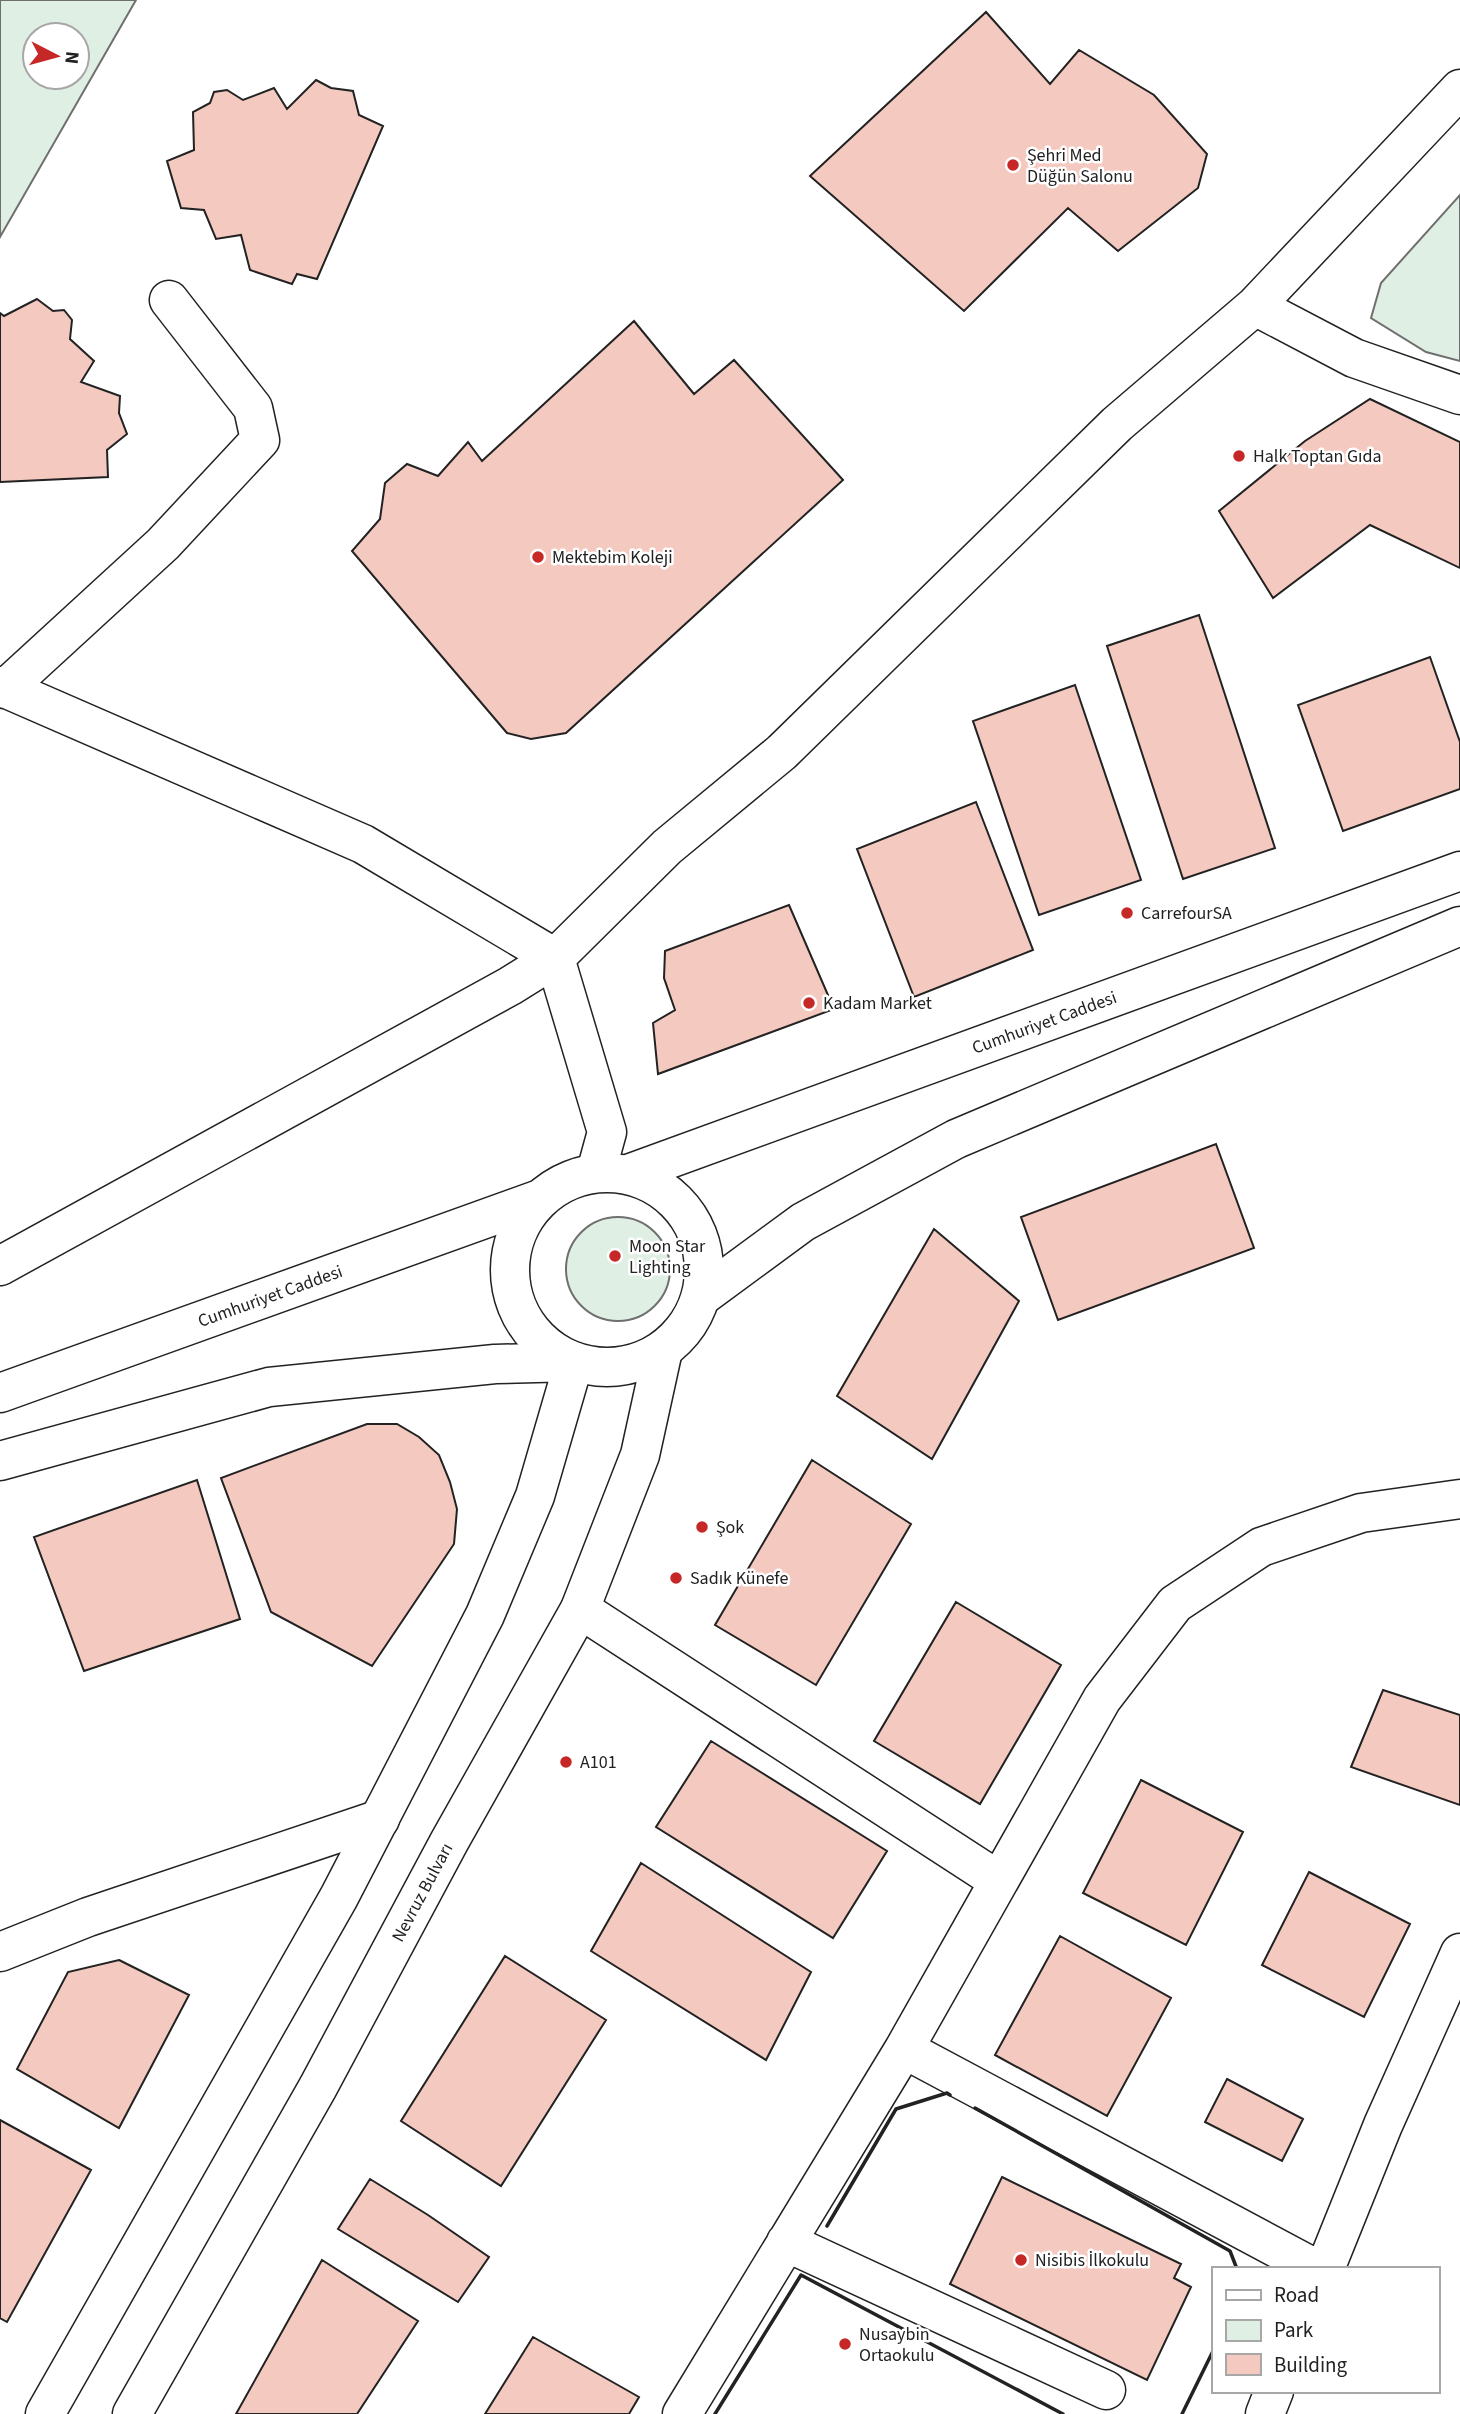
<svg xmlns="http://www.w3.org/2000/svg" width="1460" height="2414" font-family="'Source Sans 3',sans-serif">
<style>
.green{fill:#e0efe3;stroke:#6f6f6f;stroke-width:2;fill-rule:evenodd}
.building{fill:#f3c9c0;stroke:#222;stroke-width:2}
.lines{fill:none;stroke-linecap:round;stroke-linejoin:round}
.minor-casing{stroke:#222;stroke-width:41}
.major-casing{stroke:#222;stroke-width:41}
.minor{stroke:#fff;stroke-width:38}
.major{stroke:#fff;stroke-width:38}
.wall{stroke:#222;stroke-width:3.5}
.poi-dot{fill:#c62828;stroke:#fff;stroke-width:2.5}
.labels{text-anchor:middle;stroke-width:5;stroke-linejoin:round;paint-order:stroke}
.poi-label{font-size:18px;fill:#222;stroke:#fff;text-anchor:start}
.street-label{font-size:18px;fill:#222;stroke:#fff}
</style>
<rect width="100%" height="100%" fill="#fff"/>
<!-- green -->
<path class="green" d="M 0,0 L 136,0 L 0,237 ZM 35,35 L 77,35 L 77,77 L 35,77 Z
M 1460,195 L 1460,361 L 1426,352 L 1371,318 L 1381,283 Z
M566 1269a52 52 0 1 1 104 0a52 52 0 1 1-104 0Z"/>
<!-- building -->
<path class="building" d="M 986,12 L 1050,84 L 1079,50 L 1154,95 L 1207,154 L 1198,188 L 1118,251 L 1068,208 L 964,311 L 810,176 Z
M 316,80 L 331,88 L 353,91 L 359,115 L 383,126 L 317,279 L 297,274 L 292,284 L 250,270 L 241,235 L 216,239 L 204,210 L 181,208 L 167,161 L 194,150 L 193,112 L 210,103 L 214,92 L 227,90 L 243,100 L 274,88 L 287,109 Z
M 37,299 L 53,311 L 64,310 L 72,320 L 70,339 L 94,361 L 81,382 L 120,396 L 119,413 L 127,434 L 107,450 L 108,477 L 0,482 L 0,313 L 4,316 Z
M 634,321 L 694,394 L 734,360 L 843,480 L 566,733 L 531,739 L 507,733 L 352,551 L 380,519 L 385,483 L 407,464 L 438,476 L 468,442 L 482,461 Z
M 1370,399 L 1460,442 L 1460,568 L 1370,525 L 1273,598 L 1219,511 L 1305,441 Z
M 1199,615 L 1275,848 L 1183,879 L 1107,646 Z
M 1430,657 L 1460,742 L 1460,789 L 1343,831 L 1298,705 Z
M 1075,685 L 1141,880 L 1039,915 L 973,721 Z
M 976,802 L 1033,950 L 914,997 L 857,849 Z
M 789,905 L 834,1009 L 658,1074 L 653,1023 L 675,1010 L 664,978 L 665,951 Z
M 1216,1144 L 1254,1248 L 1058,1320 L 1021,1217 Z
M 934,1229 L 1019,1301 L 932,1459 L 837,1396 Z
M 367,1424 L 397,1424 L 419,1437 L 439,1455 L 450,1482 L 457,1509 L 454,1544 L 372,1666 L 271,1612 L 221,1478 Z
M 812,1460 L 911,1524 L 816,1685 L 715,1625 Z
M 197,1480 L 240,1619 L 84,1671 L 34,1537 Z
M 956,1602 L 1061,1665 L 980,1804 L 874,1741 Z
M 1383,1690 L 1460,1715 L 1460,1805 L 1351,1767 Z
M 711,1741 L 887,1851 L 833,1938 L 656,1827 Z
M 1141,1780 L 1243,1832 L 1186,1945 L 1083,1893 Z
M 641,1863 L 811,1972 L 766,2060 L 591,1951 Z
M 1309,1872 L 1410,1924 L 1364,2017 L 1262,1965 Z
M 1060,1936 L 1171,1998 L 1107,2116 L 995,2055 Z
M 505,1956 L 606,2020 L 501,2186 L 401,2121 Z
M 119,1960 L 189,1995 L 119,2128 L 17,2069 L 68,1972 Z
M 1227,2079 L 1303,2119 L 1282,2161 L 1205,2122 Z
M 0,2120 L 91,2170 L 7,2322 L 0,2318 Z
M 1002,2177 L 1181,2264 L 1174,2278 L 1191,2287 L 1147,2380 L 950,2284 Z
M 370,2179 L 428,2215 L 489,2257 L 458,2302 L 338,2229 Z
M 322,2260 L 418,2321 L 357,2414 L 236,2414 Z
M 533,2337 L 639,2397 L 629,2414 L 485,2414 Z"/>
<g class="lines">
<defs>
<path id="minor" d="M 1255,306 L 1354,358 L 1460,395
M 0,686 L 363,844 L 555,958 L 607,1132 L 596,1172
M 5,689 L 163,544 L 260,440 L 253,408 L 169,300
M 0,1266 L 510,986 L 555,958 L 667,847 L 782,752 L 1117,424 L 1255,306 L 1460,89
M 580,1609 L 999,1881
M 0,1952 L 88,1917 L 380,1819
M 904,2049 L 1316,2269
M 786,2242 L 1106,2390
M 1325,2269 L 1383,2125 L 1460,1953
M 682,2414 L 904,2049 L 1102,1699 L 1175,1604 L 1261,1547 L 1361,1513 L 1460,1499
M 1265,2414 L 1274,2391"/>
<g id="major">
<circle cx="607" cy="1270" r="97"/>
<path id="s1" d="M 628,1174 L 1460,871"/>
<path d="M 701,1297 L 803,1222 L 956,1139 L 1460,926"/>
<path id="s2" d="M 0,1393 L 540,1199"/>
<path d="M 0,1461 L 269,1387 L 495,1364 L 574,1362 L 535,1496 L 485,1615 L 339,1897 L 45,2414"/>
<path id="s3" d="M 132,2414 L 318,2087 L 449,1842 L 580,1609 L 640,1455 L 663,1350"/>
</g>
</defs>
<!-- minor casing -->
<use href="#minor" class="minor-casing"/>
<!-- major casing -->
<use href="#major" class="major-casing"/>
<!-- minor -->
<use href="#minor" class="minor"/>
<!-- major -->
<use href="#major" class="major"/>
<!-- wall -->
<path class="wall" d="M 975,2108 L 1230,2251 L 1237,2269
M 827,2226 L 896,2109 L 947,2093 L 950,2095
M 715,2414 L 801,2275 L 1063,2414
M 1182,2414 L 1213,2351"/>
</g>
<!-- markers -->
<g class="poi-dot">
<circle cx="1013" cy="165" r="7"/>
<circle cx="1239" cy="456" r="7"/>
<circle cx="538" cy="557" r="7"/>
<circle cx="1127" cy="913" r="7"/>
<circle cx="809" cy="1003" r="7"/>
<circle cx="615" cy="1256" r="7"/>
<circle cx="702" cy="1527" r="7"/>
<circle cx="676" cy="1578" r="7"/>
<circle cx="566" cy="1762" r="7"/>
<circle cx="1021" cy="2260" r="7"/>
<circle cx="845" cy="2344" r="7"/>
</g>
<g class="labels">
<!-- poi labels -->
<g class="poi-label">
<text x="1027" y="161">Şehri Med<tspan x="1027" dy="21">Düğün Salonu</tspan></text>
<text x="1253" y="462">Halk Toptan Gıda</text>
<text x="552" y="563">Mektebim Koleji</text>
<text x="1141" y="919">CarrefourSA</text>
<text x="823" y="1009">Kadam Market</text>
<text x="629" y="1252">Moon Star<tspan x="629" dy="21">Lighting</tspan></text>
<text x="716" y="1533">Şok</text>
<text x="690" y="1584">Sadık Künefe</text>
<text x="580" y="1768">A101</text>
<text x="1035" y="2266">Nisibis İlkokulu</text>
<text x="859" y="2340">Nusaybin<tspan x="859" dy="21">Ortaokulu</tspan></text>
</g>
<!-- street labels -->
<g class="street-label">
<text dy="6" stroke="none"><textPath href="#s1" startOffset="443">Cumhuriyet Caddesi</textPath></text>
<text dy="6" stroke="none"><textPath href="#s2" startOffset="287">Cumhuriyet Caddesi</textPath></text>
<text dy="6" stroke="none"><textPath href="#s3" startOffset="597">Nevruz Bulvarı</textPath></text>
</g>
</g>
<!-- legend -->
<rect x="1212" y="2267" width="228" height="126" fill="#ffffff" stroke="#a7a7a7" stroke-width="2"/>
<rect x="1226" y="2290" width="35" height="10" fill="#ffffff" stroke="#a7a7a7" stroke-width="2"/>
<text x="1274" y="2302" font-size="21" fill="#222222">Road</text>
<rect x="1226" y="2320" width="35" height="21" fill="#e0efe3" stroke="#a7a7a7" stroke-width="2"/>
<text x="1274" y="2337" font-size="21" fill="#222222">Park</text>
<rect x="1226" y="2354" width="35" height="21" fill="#f3c9c0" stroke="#a7a7a7" stroke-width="2"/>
<text x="1274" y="2372" font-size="21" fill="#222222">Building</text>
<!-- north arrow -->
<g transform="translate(56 56) rotate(96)"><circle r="33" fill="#ffffff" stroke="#a7a7a7" stroke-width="2"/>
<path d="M0-5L12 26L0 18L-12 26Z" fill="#c62828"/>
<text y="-10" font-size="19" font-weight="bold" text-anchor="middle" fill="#222222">N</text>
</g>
</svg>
